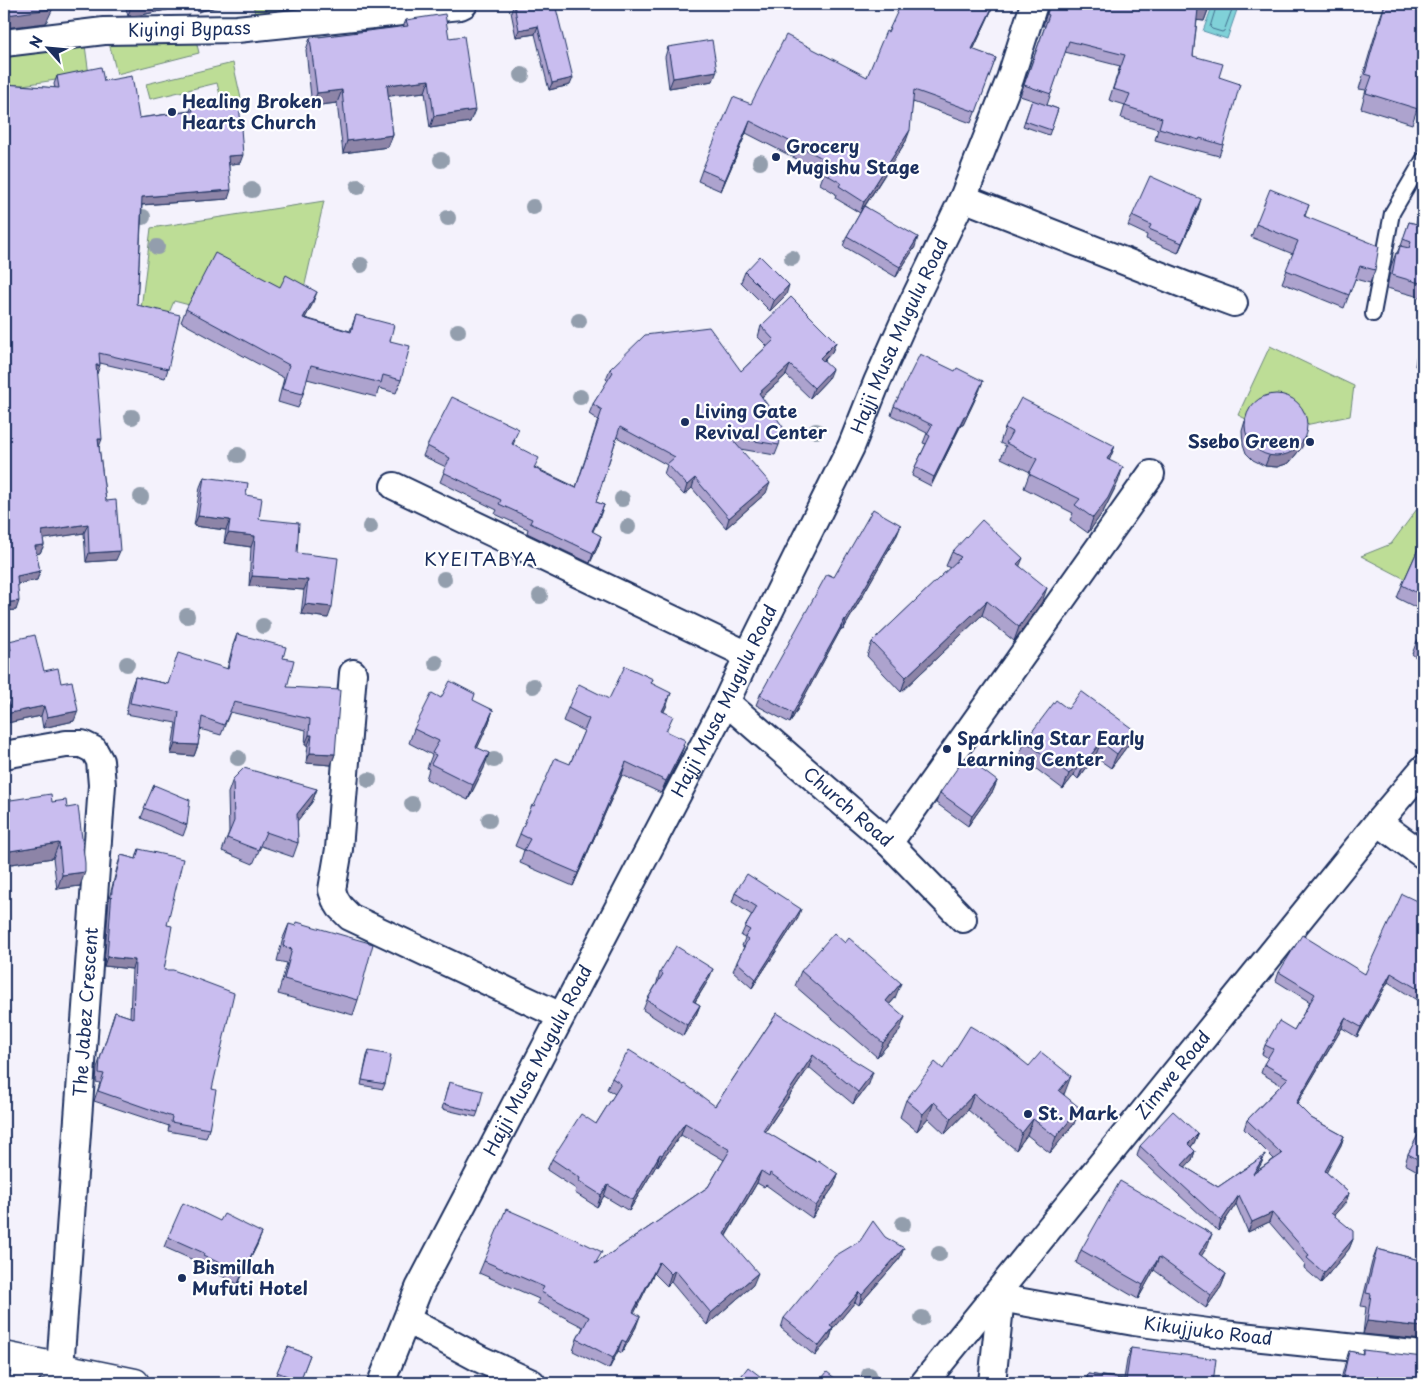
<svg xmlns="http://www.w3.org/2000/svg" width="1427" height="1387" font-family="'Playpen Sans',sans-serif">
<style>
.green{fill:#bddd96;stroke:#6c867a}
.water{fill:#80d1d8;stroke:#5890a7}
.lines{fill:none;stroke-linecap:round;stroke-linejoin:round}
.shore{stroke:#43708f;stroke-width:1}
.service-casing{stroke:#1b2f5e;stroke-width:18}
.minor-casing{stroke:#1b2f5e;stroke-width:30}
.tertiary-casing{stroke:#1b2f5e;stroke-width:31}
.service{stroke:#fff;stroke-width:14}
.minor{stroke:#fff;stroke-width:26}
.tertiary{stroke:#fff;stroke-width:28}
.tree{fill:#939ead}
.wall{fill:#ada3ce;stroke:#1b2f5e}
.shaded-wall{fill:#8d84a7;stroke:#1b2f5e}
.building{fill:#c9bdef;stroke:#1b2f5e}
.poi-dot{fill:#1b2f5e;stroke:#fff;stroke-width:2}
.labels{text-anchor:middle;stroke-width:4.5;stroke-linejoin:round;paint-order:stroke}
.street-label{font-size:18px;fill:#1b2f5e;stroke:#fff}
.poi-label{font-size:18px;font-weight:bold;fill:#1b2f5e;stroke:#fff;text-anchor:start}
.neighbourhood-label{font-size:19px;letter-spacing:1px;fill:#1b2f5e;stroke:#fff}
</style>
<rect width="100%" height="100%" fill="#f4f2fc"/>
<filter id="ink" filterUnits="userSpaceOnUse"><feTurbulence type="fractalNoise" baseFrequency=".02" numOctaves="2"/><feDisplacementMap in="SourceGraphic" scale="10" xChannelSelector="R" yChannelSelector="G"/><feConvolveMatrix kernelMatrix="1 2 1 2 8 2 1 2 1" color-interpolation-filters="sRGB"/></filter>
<g filter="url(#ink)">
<!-- green -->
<path class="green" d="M 253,4 L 338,4 L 341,22 L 260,39 Z
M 190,15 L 199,53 L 117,74 L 107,35 Z
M 84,38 L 89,75 L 9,87 L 4,50 Z
M 233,63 L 242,103 L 223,107 L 217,83 L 150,99 L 146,84 Z
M 324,201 L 300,306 L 193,306 L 174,301 L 169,313 L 141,309 L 151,228 Z
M 1270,346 L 1354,386 L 1350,416 L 1300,426 L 1248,420 L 1238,415 Z
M 1423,501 L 1423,546 L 1407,580 L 1361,556 L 1391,544 Z"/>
<!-- water -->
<path class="water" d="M 1213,4 L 1239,4 L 1227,39 L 1203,31 Z"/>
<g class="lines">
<!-- shore -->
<path class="shore" d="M 1217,4 L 1210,27 L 1212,29 L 1222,32 L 1224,31 L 1234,4"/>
<defs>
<path id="service" d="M 1373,314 L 1392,213 L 1423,160"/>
<g id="minor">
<path id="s1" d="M 4,43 L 104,31 L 237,29 L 460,6 L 464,4"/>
<path d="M 963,198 L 1185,285 L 1234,303"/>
<path d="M 394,486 L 748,655"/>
<path d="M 353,673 L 339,849 L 332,890 L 335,899 L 340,907 L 350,917 L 561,1016"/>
<path id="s2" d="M 726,702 L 889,843 L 963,919"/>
<path d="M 4,755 L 66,744 L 82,744 L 94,750 L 100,761 L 102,785 L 60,1369"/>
<path d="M 1378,822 L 1423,855"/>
<path d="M 889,843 L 1151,474"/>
<path id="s3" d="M 995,1297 L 1134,1322 L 1223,1334 L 1423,1355"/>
<path d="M 407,1320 L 480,1359 L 532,1383"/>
<path d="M 19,1383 L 35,1363"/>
<path id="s4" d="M 381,1383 L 419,1288 L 726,702 L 748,655 L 851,447 L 877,382 L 909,310 L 963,198 L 1010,79 L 1034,4"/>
<path id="s5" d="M 924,1383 L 1378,822 L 1423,769"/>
<path d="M 992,1383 L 1001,1297"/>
</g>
<path id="tertiary" d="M 4,1356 L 135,1383"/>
</defs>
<!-- service casing -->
<use href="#service" class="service-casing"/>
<!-- minor casing -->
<use href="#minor" class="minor-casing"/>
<!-- tertiary casing -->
<use href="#tertiary" class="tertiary-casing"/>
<!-- service -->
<use href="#service" class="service"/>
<!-- minor -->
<use href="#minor" class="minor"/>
<!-- tertiary -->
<use href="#tertiary" class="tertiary"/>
</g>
<!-- trees -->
<g class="tree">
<circle cx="522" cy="75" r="8"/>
<circle cx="441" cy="160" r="8"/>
<circle cx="760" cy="162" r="8"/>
<circle cx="358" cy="187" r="8"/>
<circle cx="252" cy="190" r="8"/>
<circle cx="533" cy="207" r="8"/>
<circle cx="143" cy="217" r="8"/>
<circle cx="448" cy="218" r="8"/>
<circle cx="157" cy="247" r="8"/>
<circle cx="792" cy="258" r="8"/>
<circle cx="361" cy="265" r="8"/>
<circle cx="579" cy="321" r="8"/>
<circle cx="458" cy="331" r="8"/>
<circle cx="580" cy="397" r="8"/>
<circle cx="132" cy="417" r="8"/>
<circle cx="816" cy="431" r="8"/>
<circle cx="238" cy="455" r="8"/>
<circle cx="141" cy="497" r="8"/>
<circle cx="622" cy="499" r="8"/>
<circle cx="370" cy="527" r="8"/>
<circle cx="628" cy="527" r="8"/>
<circle cx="444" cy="579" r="8"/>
<circle cx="540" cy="596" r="8"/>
<circle cx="187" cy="616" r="8"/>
<circle cx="263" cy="626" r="8"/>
<circle cx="436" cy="663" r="8"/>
<circle cx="127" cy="664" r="8"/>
<circle cx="533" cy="686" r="8"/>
<circle cx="238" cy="758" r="8"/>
<circle cx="494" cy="760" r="8"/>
<circle cx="369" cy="780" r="8"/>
<circle cx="412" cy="804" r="8"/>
<circle cx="489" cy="820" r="8"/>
<circle cx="903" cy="1224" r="8"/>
<circle cx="939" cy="1254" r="8"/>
<circle cx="922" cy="1318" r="8"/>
<circle cx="869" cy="1375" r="8"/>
</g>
<!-- wall -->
<path class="wall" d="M 125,4 L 226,4 L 198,12 L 196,4 L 141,15 L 128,16 Z
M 514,4 L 555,4 L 570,85 L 549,90 L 535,34 L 516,37 L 511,12 Z
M 1049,4 L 1209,4 L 1208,10 L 1204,21 L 1197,20 L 1193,56 L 1219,77 L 1223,145 L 1219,156 L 1196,150 L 1195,151 L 1155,140 L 1158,129 L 1121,118 L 1125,105 L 1109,100 L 1120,66 L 1065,52 L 1047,105 L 1058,109 L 1049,135 L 1023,126 L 1032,100 L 1020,96 L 1045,26 L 1043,26 L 1048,9 Z
M 1385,4 L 1392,5 L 1393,4 L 1423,4 L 1423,101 L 1420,100 L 1412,124 L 1361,108 L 1366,90 L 1359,89 L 1380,18 Z
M 992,9 L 973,50 L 996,58 L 971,123 L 913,102 L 906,141 L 865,206 L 915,247 L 896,277 L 843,246 L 847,236 L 860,213 L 835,198 L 836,194 L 820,184 L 824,173 L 746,133 L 721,191 L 698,181 L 702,170 L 751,104 L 867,77 L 888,32 Z
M 406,20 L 449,38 L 470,122 L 430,128 L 425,92 L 388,96 L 393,135 L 388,147 L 343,153 L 337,103 L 312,106 L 306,50 L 310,38 L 403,27 Z
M 668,47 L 713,81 L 669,88 L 665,57 Z
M 57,76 L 104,81 L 139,118 L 190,111 L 192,105 L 240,163 L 229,164 L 228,199 L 142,205 L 137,305 L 168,369 L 165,378 L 100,363 L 96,374 L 99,447 L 106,501 L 116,560 L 86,562 L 84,533 L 43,539 L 44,545 L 40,553 L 36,554 L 40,571 L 37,580 L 17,584 L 16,610 L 4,611 L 4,84 L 55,88 L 54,84 Z
M 1423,202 L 1423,298 L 1387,288 L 1391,266 L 1396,253 L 1397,253 L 1400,246 L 1401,246 L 1409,222 L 1416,224 Z
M 1309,205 L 1305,216 L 1375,270 L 1370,283 L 1355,279 L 1344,308 L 1282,283 L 1293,254 L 1251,237 L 1256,224 Z
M 1198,209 L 1178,253 L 1146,239 L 1147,235 L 1128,226 L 1132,216 Z
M 745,272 L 786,295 L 770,311 L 741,282 Z
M 312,305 L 305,318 L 350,331 L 356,315 L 390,341 L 401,380 L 396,393 L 379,388 L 376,397 L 307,379 L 303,394 L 298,408 L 278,402 L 284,378 L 181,322 L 186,309 Z
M 1423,312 L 1423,368 L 1415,366 Z
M 761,326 L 836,342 L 832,352 L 824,361 L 828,379 L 810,398 L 786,375 L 762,397 L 779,445 L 775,455 L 740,449 L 766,493 L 726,528 L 692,488 L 684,495 L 664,474 L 667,465 L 617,437 L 596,502 L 604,505 L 592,532 L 601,536 L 598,546 L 590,563 L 527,533 L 528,529 L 495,514 L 497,510 L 440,482 L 446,467 L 423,456 L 427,446 L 515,440 L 513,445 L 536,468 L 576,487 L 598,420 L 589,414 L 593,404 L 608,381 L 606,379 L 610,369 L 741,371 L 767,346 L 758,337 Z
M 980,389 L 963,425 L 961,425 L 931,486 L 912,476 L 915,467 L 926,444 L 923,443 L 927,433 L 891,415 L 894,406 Z
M 1245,421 L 1302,447 L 1289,463 L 1277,467 L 1265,466 L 1253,460 L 1246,453 L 1243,444 L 1242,431 Z
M 1005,428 L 1115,446 L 1109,460 L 1118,482 L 1103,512 L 1088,533 L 1070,520 L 1073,513 L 1024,488 L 1030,472 L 1001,458 L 1006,446 L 1000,443 Z
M 204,477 L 246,495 L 259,519 L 297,553 L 328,618 L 301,614 L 304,590 L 249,586 L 251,547 L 224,543 L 226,530 L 194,526 L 200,487 Z
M 901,525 L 897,535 L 843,630 L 841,629 L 790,723 L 756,705 L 760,695 L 834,577 Z
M 1423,538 L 1423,611 L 1397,598 L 1402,585 Z
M 952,552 L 1020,566 L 1042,602 L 1014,641 L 982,615 L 901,692 L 867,656 L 872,642 L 950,568 L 946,566 Z
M 237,634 L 283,658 L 287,687 L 335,754 L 331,765 L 306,763 L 308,745 L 305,745 L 306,730 L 230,712 L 221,735 L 200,729 L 198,745 L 194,756 L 171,754 L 176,723 L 126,714 L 131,688 L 135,677 L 168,684 L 227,669 L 233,645 Z
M 1423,634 L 1423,663 L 1412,654 L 1417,641 Z
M 9,641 L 44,671 L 61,683 L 74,721 L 43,728 L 41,716 L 7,723 L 4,708 L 4,652 L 5,651 Z
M 653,679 L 651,683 L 667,705 L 664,711 L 667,731 L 684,746 L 679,759 L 661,793 L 622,775 L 573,886 L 520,863 L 524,850 L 515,846 L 520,834 L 534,806 L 570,764 L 584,731 L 563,721 L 568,708 L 609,699 Z
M 441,698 L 473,701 L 493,710 L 488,725 L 477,747 L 484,768 L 468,800 L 426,779 L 429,769 L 427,768 L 432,755 L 409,743 L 414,729 Z
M 1068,709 L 1134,730 L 1128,745 L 1111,768 L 1095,757 L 1078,779 L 1074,775 L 1063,789 L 1019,756 L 1025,741 Z
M 233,779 L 317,789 L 312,802 L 297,821 L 298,843 L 293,857 L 261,846 L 253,864 L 222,851 L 229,832 L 228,793 Z
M 997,781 L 993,791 L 968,826 L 936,803 L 940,793 Z
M 154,785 L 187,825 L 183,836 L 141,818 Z
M 4,801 L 52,802 L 80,886 L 57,889 L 53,858 L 4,865 Z
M 139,849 L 167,925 L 164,970 L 212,1089 L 209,1129 L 206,1138 L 168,1131 L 169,1126 L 94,1101 L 100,1083 L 96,1082 L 97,1068 L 115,1012 L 130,1017 L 132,969 L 104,966 L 109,899 L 118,864 L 121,855 L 136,859 Z
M 735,893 L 798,918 L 752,988 L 733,971 L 737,962 L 744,947 L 742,946 L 745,938 L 741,936 L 745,927 L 752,915 L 732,902 Z
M 1423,904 L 1423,1004 L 1388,982 L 1357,1037 L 1342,1028 L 1297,1104 L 1311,1118 L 1344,1136 L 1341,1145 L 1326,1172 L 1349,1193 L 1346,1202 L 1334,1215 L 1353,1239 L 1349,1249 L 1321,1283 L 1304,1268 L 1305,1264 L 1269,1222 L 1248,1232 L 1236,1204 L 1218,1231 L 1137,1156 L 1140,1146 L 1198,1134 L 1194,1143 L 1191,1147 L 1195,1151 L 1192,1160 L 1185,1167 L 1218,1187 L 1265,1155 L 1261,1164 L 1257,1171 L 1274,1159 L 1244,1129 L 1247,1120 L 1281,1085 L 1261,1073 L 1264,1064 L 1268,1058 L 1262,1054 L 1265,1045 L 1294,1030 L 1310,1002 L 1276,981 L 1279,972 L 1365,974 Z
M 289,924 L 358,1000 L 353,1015 L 278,994 L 287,963 L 277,961 L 283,938 Z
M 801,971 L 895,998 L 890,1004 L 899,1032 L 877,1057 L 795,986 Z
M 660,972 L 709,979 L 695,1002 L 700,1005 L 696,1015 L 683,1036 L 643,1010 L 647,1000 L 657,983 L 657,982 Z
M 777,1013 L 869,1084 L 853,1104 L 809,1067 L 765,1132 L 838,1174 L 834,1186 L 812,1218 L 766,1185 L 764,1187 L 757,1183 L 726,1236 L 753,1285 L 707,1325 L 671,1282 L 667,1286 L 654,1273 L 634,1313 L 636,1327 L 622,1353 L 618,1351 L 609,1369 L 573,1351 L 577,1339 L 583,1327 L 537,1303 L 539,1299 L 479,1273 L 484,1261 L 598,1262 L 708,1187 L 724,1160 L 681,1135 L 657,1167 L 656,1166 L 629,1211 L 604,1196 L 597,1207 L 575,1193 L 576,1189 L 547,1170 L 552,1159 L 596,1124 L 615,1094 L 607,1089 L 612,1078 L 715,1106 Z
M 369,1051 L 385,1084 L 383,1089 L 361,1085 L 367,1056 Z
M 1029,1066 L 1065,1092 L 1064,1094 L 1074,1124 L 1050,1153 L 1027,1135 L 1016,1150 L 968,1110 L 945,1134 L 928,1118 L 917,1131 L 900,1117 L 906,1100 Z
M 449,1082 L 478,1112 L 476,1117 L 442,1109 Z
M 1423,1126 L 1423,1174 L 1405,1164 L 1408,1154 Z
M 168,1237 L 258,1243 L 238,1284 L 199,1265 L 200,1263 L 164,1247 Z
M 1207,1247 L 1201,1256 L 1226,1274 L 1221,1287 L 1206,1308 L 1154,1270 L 1138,1299 L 1076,1263 L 1081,1250 Z
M 1377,1249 L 1423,1261 L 1423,1340 L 1363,1334 L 1366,1307 L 1361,1306 L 1372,1262 Z
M 900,1258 L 859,1305 L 855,1302 L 833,1328 L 830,1338 L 815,1356 L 781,1328 L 784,1318 Z
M 288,1347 L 310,1355 L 299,1383 L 290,1383 L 276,1377 Z
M 1131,1348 L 1213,1383 L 1085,1383 L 1088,1374 L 1124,1379 L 1127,1360 Z
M 1363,1350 L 1423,1383 L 1340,1383 L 1345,1364 L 1349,1351 L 1362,1354 Z"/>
<!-- shaded-wall -->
<path class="shaded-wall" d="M 55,4 L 46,23 L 4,28 L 4,16 Z
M 155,4 L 196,4 L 141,15 L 128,16 L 131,6 Z
M 200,4 L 226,4 L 198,12 Z
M 994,4 L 992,9 L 968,61 L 972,49 Z
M 1198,9 L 1208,10 L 1204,21 L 1194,20 Z
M 538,26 L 535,34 L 516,37 L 519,30 Z
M 717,71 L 713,81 L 669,88 L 673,78 Z
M 573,78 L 570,85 L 549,90 L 552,83 Z
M 429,80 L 425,92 L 382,97 L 387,85 Z
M 342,90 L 337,103 L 312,106 L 317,93 Z
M 475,110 L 470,122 L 430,128 L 434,116 Z
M 750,121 L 746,133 L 721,191 L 725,180 Z
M 910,130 L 906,141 L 860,213 L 864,202 Z
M 393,135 L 388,147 L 343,153 L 347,141 Z
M 243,155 L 240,163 L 225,165 L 228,156 Z
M 231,190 L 228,199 L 139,205 L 142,197 Z
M 1201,199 L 1198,209 L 1178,253 L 1182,243 Z
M 918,237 L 915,247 L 896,277 L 900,267 Z
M 789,285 L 786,295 L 770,311 L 774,301 Z
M 317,292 L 312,305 L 298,331 L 303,318 Z
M 836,342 L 832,352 L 816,368 L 820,358 Z
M 96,365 L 100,365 L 97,374 L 92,374 Z
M 790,365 L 786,375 L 755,403 L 759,393 Z
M 832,369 L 828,379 L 810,398 L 814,388 Z
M 983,381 L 980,389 L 963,425 L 961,425 L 931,486 L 934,477 Z
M 1306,437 L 1302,447 L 1289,463 L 1277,467 L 1265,466 L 1269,456 Z
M 98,439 L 102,439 L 99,447 Z
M 1115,446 L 1109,461 L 1107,459 Z
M 1123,467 L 1118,482 L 1103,512 L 1088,533 L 1093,518 Z
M 695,478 L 692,488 L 684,495 L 687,485 Z
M 770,483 L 766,493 L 726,528 L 729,518 Z
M 604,505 L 600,516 L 588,542 L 592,531 Z
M 198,516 L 230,520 L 226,530 L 194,526 Z
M 88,524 L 84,533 L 39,540 L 42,531 Z
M 901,525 L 897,535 L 843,630 L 846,620 Z
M 228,533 L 255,536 L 251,547 L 224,543 Z
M 601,536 L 598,546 L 590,563 L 593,553 Z
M 44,545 L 40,553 L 31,555 L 35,546 Z
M 120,551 L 116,560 L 86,562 L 89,553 Z
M 1023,558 L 1017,572 L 1017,564 Z
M 40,571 L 37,580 L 13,585 L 17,576 Z
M 252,576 L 308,580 L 304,590 L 249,586 Z
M 1047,588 L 1042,602 L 1014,641 L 1019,627 Z
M 19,601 L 16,610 L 4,611 L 4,603 Z
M 987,601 L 982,615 L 901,692 L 906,677 Z
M 305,604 L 332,607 L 328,618 L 301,614 Z
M 845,619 L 841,629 L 790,723 L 793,713 Z
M 671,693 L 667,705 L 658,723 L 662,711 Z
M 7,697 L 4,707 L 4,698 Z
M 44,706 L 41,716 L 7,723 L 10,713 Z
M 493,710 L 488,725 L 471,762 L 476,747 Z
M 78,711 L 74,721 L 43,728 L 47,717 Z
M 1134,730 L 1128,745 L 1111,768 L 1117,754 Z
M 309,735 L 312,735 L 308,745 L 305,745 Z
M 1101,742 L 1095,757 L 1078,779 L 1084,764 Z
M 175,744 L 198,745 L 194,756 L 171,754 Z
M 684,746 L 679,759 L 661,793 L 666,781 Z
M 310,753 L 335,754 L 331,765 L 306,763 Z
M 489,753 L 484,768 L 468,800 L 473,785 Z
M 1080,760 L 1074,775 L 1063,789 L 1069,774 Z
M 626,762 L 622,775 L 573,886 L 578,873 Z
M 997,781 L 993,791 L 968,826 L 972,816 Z
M 317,789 L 312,802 L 292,828 L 297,814 Z
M 59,843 L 53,858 L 4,865 L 4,852 Z
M 85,872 L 80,886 L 57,889 L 62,875 Z
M 801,909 L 798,918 L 752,988 L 756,979 Z
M 107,957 L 135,960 L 132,969 L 104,966 Z
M 7,959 L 6,964 L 4,965 L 4,960 Z
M 713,969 L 709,979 L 689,1011 L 693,1001 Z
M 1391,973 L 1388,982 L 1357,1037 L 1361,1027 Z
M 901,983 L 895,998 L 880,1015 L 886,1001 Z
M 700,1005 L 696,1015 L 683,1036 L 687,1025 Z
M 905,1017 L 899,1032 L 877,1057 L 883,1043 Z
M 1345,1018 L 1342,1028 L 1292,1112 L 1296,1103 Z
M 813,1055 L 809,1067 L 758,1142 L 763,1130 Z
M 873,1072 L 869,1084 L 853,1104 L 858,1092 Z
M 1071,1076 L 1065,1092 L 1053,1107 L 1059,1091 Z
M 974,1094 L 968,1110 L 945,1134 L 951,1118 Z
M 934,1102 L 928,1118 L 917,1131 L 923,1114 Z
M 1080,1108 L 1074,1124 L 1050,1153 L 1056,1137 Z
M 1033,1119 L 1027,1135 L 1016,1150 L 1022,1133 Z
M 685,1123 L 681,1135 L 657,1167 L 662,1155 Z
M 1198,1134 L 1194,1143 L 1185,1154 L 1188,1144 Z
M 1344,1136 L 1341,1145 L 1322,1181 L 1325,1171 Z
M 1195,1151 L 1192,1160 L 1178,1175 L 1182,1165 Z
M 660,1154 L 656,1166 L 629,1211 L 633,1200 Z
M 1265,1155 L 1261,1164 L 1249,1184 L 1253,1174 Z
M 761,1171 L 757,1183 L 720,1245 L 724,1234 Z
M 838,1174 L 834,1186 L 812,1218 L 816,1206 Z
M 608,1185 L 604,1196 L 597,1207 L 601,1195 Z
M 1349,1193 L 1346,1202 L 1328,1222 L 1331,1213 Z
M 1239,1195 L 1236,1204 L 1218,1231 L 1221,1221 Z
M 1272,1213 L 1269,1222 L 1248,1232 L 1252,1222 Z
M 262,1233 L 258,1243 L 238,1284 L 242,1274 Z
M 1212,1234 L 1207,1247 L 1194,1268 L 1199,1254 Z
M 1353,1239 L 1349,1249 L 1321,1283 L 1324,1273 Z
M 904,1248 L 900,1258 L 859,1305 L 862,1295 Z
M 1159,1257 L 1154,1270 L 1138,1299 L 1143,1285 Z
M 659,1262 L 654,1273 L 629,1324 L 633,1312 Z
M 675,1270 L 671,1282 L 667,1286 L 671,1274 Z
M 758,1273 L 753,1285 L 707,1325 L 711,1313 Z
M 1226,1274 L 1221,1287 L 1206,1308 L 1211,1295 Z
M 859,1292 L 855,1302 L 827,1336 L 830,1326 Z
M 640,1316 L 636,1327 L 622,1353 L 626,1342 Z
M 1367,1321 L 1423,1327 L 1423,1340 L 1363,1334 Z
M 833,1328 L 830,1338 L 815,1356 L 819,1346 Z
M 622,1340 L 618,1351 L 609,1369 L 613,1358 Z"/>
<!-- building -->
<path class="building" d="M 4,4 L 54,4 L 51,9 L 7,15 L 4,16 Z
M 131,4 L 155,4 L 145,6 L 131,6 Z
M 514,4 L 555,4 L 573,78 L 552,83 L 538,26 L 519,30 Z
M 901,4 L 994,4 L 972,49 L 996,58 L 976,112 L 914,90 L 910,130 L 864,202 L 839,186 L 841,183 L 824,173 L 830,162 L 750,121 L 725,180 L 702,170 L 733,97 L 751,104 L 786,35 L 867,77 L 886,31 L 888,32 Z
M 1050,4 L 1209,4 L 1208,10 L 1198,9 L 1193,56 L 1223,64 L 1219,77 L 1240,84 L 1223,145 L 1200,138 L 1199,140 L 1159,128 L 1162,118 L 1125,106 L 1130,94 L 1113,89 L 1125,55 L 1069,41 L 1051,94 L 1024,85 L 1049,15 L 1047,14 Z
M 1385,4 L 1393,6 L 1394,4 L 1423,4 L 1423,91 L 1418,109 L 1366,93 L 1372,76 L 1365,74 Z
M 445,14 L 449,38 L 464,36 L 475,110 L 434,116 L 429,80 L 387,85 L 393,135 L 347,141 L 342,90 L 317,93 L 310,38 L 408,26 L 406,20 Z
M 712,40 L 717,71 L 673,78 L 668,47 Z
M 101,67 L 104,81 L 132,76 L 139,118 L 193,111 L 192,105 L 239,101 L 243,155 L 228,156 L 231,190 L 142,197 L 137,305 L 180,315 L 168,369 L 99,353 L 100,365 L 96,365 L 102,439 L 98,439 L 106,501 L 116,500 L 120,551 L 89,553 L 88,524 L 42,531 L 44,545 L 35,546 L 40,571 L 17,576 L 19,601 L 4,603 L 4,84 L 59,88 L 57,76 Z
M 1032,100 L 1058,109 L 1051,130 L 1025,121 Z
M 1150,176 L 1201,199 L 1182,243 L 1149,229 L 1151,225 L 1132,216 Z
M 1270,189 L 1309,205 L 1304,216 L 1379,246 L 1375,270 L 1360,266 L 1349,295 L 1286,270 L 1298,241 L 1256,224 Z
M 1423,202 L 1423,284 L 1392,275 L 1396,253 L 1398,254 L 1400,246 L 1409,248 L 1411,242 L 1403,239 L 1409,222 L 1417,224 Z
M 864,206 L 918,237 L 900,267 L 847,236 Z
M 215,253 L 280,287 L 286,275 L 317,292 L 303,318 L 351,332 L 356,315 L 394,325 L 390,341 L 410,346 L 401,380 L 383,375 L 381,383 L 311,365 L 303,394 L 282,389 L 289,365 L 186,309 Z
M 760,256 L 789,285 L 774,301 L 745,272 Z
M 791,297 L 836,342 L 820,358 L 832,369 L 814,388 L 790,365 L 759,393 L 783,427 L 779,445 L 730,437 L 770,483 L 729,518 L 695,478 L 687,485 L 667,464 L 675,457 L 620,427 L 596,502 L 604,505 L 592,531 L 601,536 L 593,553 L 530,523 L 532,519 L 499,504 L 501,500 L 443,472 L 450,458 L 427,446 L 452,397 L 519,429 L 512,444 L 539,458 L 534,468 L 576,488 L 602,410 L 593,404 L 613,372 L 610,369 L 645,335 L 709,327 L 741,371 L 774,340 L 761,326 Z
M 1423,329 L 1423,353 L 1419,352 Z
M 920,354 L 955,371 L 957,368 L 983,381 L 966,416 L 964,416 L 934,477 L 915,467 L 930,436 L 927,434 L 932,425 L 894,406 Z
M1245 425a31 31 0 1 1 62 0a31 31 0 1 1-62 0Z
M 1021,398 L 1115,446 L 1107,459 L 1123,467 L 1108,498 L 1093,518 L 1075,505 L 1080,499 L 1029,474 L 1037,459 L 1006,443 L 1012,432 L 1005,428 Z
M 204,477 L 248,483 L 246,495 L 262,498 L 259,519 L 299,523 L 297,553 L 338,558 L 332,607 L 305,604 L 308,580 L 252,576 L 255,536 L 228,533 L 230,520 L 198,516 Z
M 873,509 L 901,525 L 846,620 L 845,619 L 793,713 L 760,695 L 827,574 L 834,577 Z
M 982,520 L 1023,558 L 1017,564 L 1047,588 L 1019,627 L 987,601 L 906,677 L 872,642 L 961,557 L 952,552 Z
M 1423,538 L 1423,596 L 1402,585 Z
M 237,634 L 286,647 L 283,658 L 294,660 L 287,687 L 340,690 L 335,754 L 310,753 L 312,735 L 309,735 L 310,719 L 234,702 L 224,725 L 202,717 L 198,745 L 175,744 L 179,712 L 130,703 L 135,677 L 168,684 L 178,653 L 228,669 Z
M 1423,634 L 1423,646 L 1417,641 Z
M 35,635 L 44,671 L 58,668 L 61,683 L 72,681 L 78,711 L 47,717 L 44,706 L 10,713 L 7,697 L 4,698 L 4,652 L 11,650 L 9,641 Z
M 625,666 L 653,679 L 651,683 L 671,693 L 662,711 L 673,716 L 666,731 L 685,740 L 683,746 L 684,746 L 666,781 L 626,762 L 578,873 L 524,850 L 530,839 L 520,834 L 532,805 L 534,806 L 555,758 L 570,764 L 589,719 L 568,708 L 579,684 L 609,699 Z
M 450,681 L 475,694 L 473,700 L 493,710 L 476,747 L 489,753 L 473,785 L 431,764 L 436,755 L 432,753 L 439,741 L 414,729 L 432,693 L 441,698 Z
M 1081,691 L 1134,730 L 1117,754 L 1101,742 L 1084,764 L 1080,760 L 1069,774 L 1025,741 L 1056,700 L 1068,709 Z
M 965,757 L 997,781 L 972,816 L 940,793 Z
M 244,768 L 317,789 L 297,814 L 298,843 L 266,832 L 258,850 L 227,838 L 234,821 L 233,779 Z
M 154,785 L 190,800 L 187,825 L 144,808 Z
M 51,794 L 52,802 L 66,800 L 67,808 L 78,806 L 85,863 L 85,872 L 62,875 L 59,843 L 4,852 L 4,801 Z
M 139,849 L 183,859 L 167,925 L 172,926 L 164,970 L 173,970 L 234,993 L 212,1089 L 216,1090 L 209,1129 L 171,1122 L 172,1117 L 98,1091 L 104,1074 L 99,1073 L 100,1059 L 115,1012 L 133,1018 L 135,960 L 107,957 L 112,890 L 121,855 L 136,859 Z
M 747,874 L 801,909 L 756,979 L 737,962 L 748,939 L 745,937 L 750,930 L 745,927 L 757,907 L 735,893 Z
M 1402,894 L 1423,904 L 1423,992 L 1391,973 L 1361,1027 L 1345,1018 L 1296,1103 L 1311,1118 L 1344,1136 L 1325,1171 L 1349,1193 L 1331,1213 L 1353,1231 L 1353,1239 L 1324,1273 L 1307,1258 L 1309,1255 L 1272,1213 L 1252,1222 L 1239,1195 L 1221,1221 L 1140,1146 L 1173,1111 L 1198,1134 L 1188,1144 L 1195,1151 L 1182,1165 L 1218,1187 L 1265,1155 L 1253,1174 L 1282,1154 L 1247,1120 L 1288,1078 L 1264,1064 L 1273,1049 L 1265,1045 L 1279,1021 L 1294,1030 L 1315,994 L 1279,972 L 1302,935 L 1365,974 Z
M 297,922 L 373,944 L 358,1000 L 284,979 L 292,949 L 283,946 L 289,924 L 296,926 Z
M 834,933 L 845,943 L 849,938 L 901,983 L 886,1001 L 905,1017 L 883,1043 L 801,971 Z
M 4,937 L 7,937 L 7,959 L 4,960 Z
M 676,946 L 713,969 L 693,1001 L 700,1005 L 687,1025 L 647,1000 L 663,974 L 660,972 Z
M 777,1013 L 873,1072 L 858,1092 L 813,1055 L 763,1130 L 816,1162 L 818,1160 L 838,1174 L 816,1206 L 770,1173 L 769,1176 L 761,1171 L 724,1234 L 758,1273 L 711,1313 L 675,1270 L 671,1274 L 659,1262 L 633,1312 L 640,1316 L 626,1342 L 622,1340 L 613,1358 L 577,1339 L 589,1317 L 541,1292 L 544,1287 L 484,1261 L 506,1209 L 586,1244 L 602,1252 L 595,1264 L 708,1187 L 730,1150 L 685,1123 L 662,1155 L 660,1154 L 633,1200 L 608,1185 L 601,1195 L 579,1181 L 580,1178 L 552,1159 L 581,1114 L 596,1124 L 621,1084 L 612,1078 L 629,1050 L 684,1085 L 685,1084 L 715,1106 Z
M 970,1026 L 1004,1046 L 1029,1066 L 1041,1052 L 1071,1076 L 1059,1091 L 1080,1108 L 1056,1137 L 1033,1119 L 1022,1133 L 974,1094 L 951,1118 L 934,1102 L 923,1114 L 906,1100 L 935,1062 L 943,1069 Z
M 369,1051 L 391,1055 L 385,1084 L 362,1080 Z
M 449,1082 L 483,1091 L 478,1112 L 443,1104 Z
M 1423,1126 L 1423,1162 L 1408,1154 Z
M 1120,1181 L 1212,1234 L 1199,1254 L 1226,1274 L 1211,1295 L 1159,1257 L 1143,1285 L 1081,1250 Z
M 183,1203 L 220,1221 L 224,1214 L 262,1233 L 242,1274 L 203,1255 L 204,1253 L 168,1237 Z
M 873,1221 L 885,1237 L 904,1248 L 862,1295 L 859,1292 L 830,1326 L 833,1328 L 819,1346 L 784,1318 L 835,1256 L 860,1241 Z
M 1377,1249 L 1423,1261 L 1423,1327 L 1367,1321 L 1371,1294 L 1366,1293 Z
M 288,1347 L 310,1355 L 300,1381 L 277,1372 Z
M 1131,1348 L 1216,1359 L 1213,1383 L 1087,1383 L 1088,1374 L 1126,1380 Z
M 1363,1350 L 1423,1357 L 1423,1383 L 1342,1383 L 1349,1351 L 1363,1354 Z
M 748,1367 L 769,1383 L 736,1383 Z
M 827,1372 L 841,1383 L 818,1383 Z"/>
</g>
<!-- markers -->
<g class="poi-dot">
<circle cx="172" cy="112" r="5"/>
<circle cx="776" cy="157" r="5"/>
<circle cx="685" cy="422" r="5"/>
<circle cx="1310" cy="442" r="5"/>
<circle cx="947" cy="749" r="5"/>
<circle cx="1028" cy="1114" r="5"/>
<circle cx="182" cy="1278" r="5"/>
</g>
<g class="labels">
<!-- street labels -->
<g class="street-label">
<text dy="6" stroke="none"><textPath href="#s1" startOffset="186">Kiyingi Bypass</textPath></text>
<text dy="6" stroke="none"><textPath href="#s4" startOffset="1169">Hajji Musa Mugulu Road</textPath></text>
<text dy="6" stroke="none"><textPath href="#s4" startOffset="764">Hajji Musa Mugulu Road</textPath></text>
<text dy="6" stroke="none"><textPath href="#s2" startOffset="161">Church Road</textPath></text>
<text transform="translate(86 1012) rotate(-86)" y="6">The Jabez Crescent</text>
<text dy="6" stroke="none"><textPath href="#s4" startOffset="359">Hajji Musa Mugulu Road</textPath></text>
<text dy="6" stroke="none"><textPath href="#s5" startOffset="396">Zimwe Road</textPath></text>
<text dy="6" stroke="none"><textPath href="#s3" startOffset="216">Kikujjuko Road</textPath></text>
</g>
<!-- poi labels -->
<g class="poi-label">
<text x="182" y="108">Healing Broken<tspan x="182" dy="21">Hearts Church</tspan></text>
<text x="786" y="153">Grocery<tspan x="786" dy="21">Mugishu Stage</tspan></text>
<text x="695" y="418">Living Gate<tspan x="695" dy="21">Revival Center</tspan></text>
<text x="1300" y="448" text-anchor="end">Ssebo Green</text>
<text x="957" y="745">Sparkling Star Early<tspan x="957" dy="21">Learning Center</tspan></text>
<text x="1038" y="1120">St. Mark</text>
<text x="192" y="1274">Bismillah<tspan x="192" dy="21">Mufuti Hotel</tspan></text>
</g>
<!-- neighbourhood labels -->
<g class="neighbourhood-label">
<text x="481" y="566">KYEITABYA</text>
</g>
</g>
<!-- margin -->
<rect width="1427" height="1387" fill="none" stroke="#fff" stroke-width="20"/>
<rect x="10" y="10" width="1407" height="1367" fill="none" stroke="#1b2f5e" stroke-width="2" filter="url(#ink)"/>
<!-- north arrow -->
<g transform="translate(48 48) rotate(297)" stroke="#ffffff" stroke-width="4" paint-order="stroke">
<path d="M0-4L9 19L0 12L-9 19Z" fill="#1b2f5e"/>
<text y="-8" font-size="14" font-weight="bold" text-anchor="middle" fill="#1b2f5e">N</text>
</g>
</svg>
